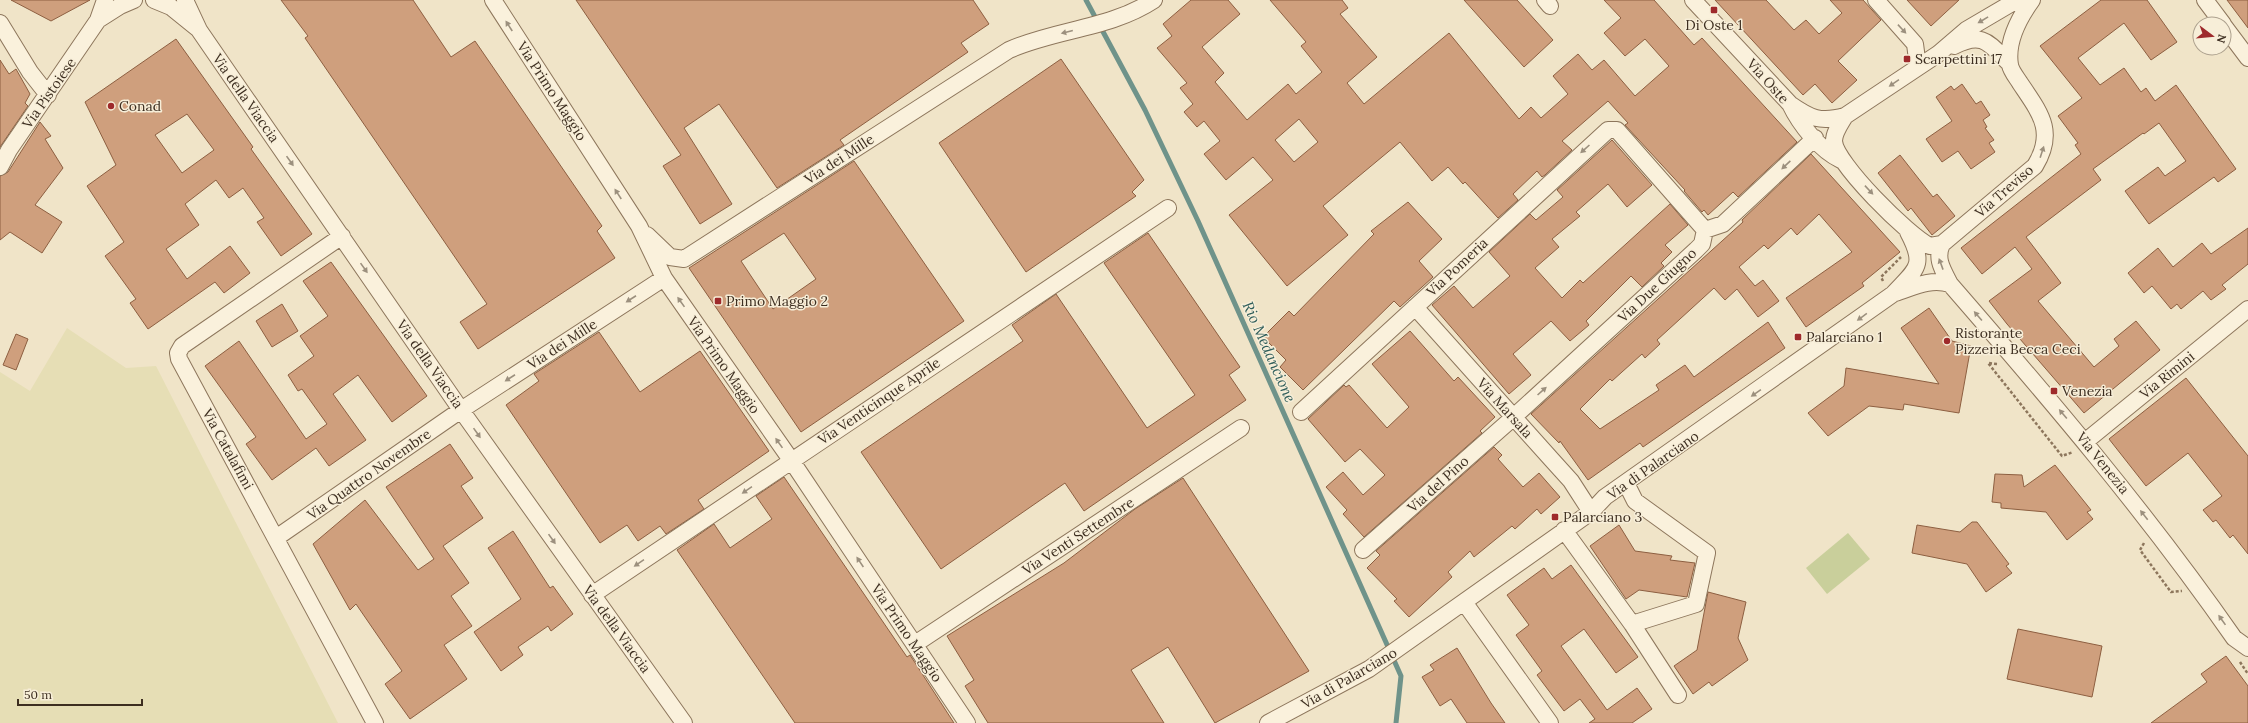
<svg xmlns="http://www.w3.org/2000/svg" width="2248" height="723" font-family="Lora,serif">
<style>
.farmland{fill:#e6deb5}
.green{fill:#c9cf9b}
.lines{fill:none;stroke-linecap:round;stroke-linejoin:round}
.stream{stroke:#6f938a;stroke-width:5}
.building{fill:#cf9f7d;stroke:#8d5f41;fill-rule:evenodd}
.minor-casing{stroke:#8d765c;stroke-width:18}
.path{stroke:#8d765c;stroke-width:2.5;stroke-dasharray:3 2;stroke-linecap:butt}
.minor{stroke:#faf1dc;stroke-width:16}
.oneway{fill:#9c907e}
.poi-dot{fill:#9e2a2b;stroke:#f7eed8;stroke-width:1.5}
.labels{text-anchor:middle;stroke-width:3;stroke-linejoin:round;paint-order:stroke}
.poi-label{font-size:14px;fill:#3d2e20;stroke:#f7eed8;text-anchor:start}
.street-label{font-size:14px;fill:#3d2e20;stroke:#f7eed8}
.water-label{font-size:15px;font-style:italic;fill:#2f5d5a;stroke:#f7eed8}
</style>
<rect width="100%" height="100%" fill="#f0e4c8"/>
<!-- farmland -->
<path class="farmland" d="M 67,328 L 126,368 L 156,366 L 338,723 L 0,723 L 0,372 L 30,391 Z"/>
<!-- green -->
<path class="green" d="M 1848,533 L 1870,559 L 1827,594 L 1806,568 Z"/>
<g class="lines">
<!-- stream -->
<path class="stream" d="M 1086,0 L 1145,110 L 1198,221 L 1401,676 L 1396,723"/>
</g>
<!-- building -->
<path class="building" d="M 11,0 L 90,0 L 51,21 Z
M 281,0 L 413,0 L 451,57 L 475,41 L 602,226 L 597,231 L 615,258 L 478,349 L 460,322 L 487,304 L 305,38 L 308,36 Z
M 576,0 L 973,0 L 989,24 L 961,43 L 968,52 L 840,140 L 844,145 L 777,188 L 719,104 L 684,128 L 732,204 L 700,224 L 663,166 L 681,155 Z
M 1191,0 L 1228,0 L 1240,14 L 1202,47 L 1224,73 L 1215,82 L 1247,120 L 1288,84 L 1296,94 L 1322,72 L 1301,46 L 1306,42 L 1270,0 L 1342,0 L 1348,8 L 1340,14 L 1377,57 L 1347,83 L 1364,104 L 1449,33 L 1519,119 L 1531,107 L 1541,118 L 1568,94 L 1553,76 L 1578,54 L 1592,70 L 1604,60 L 1635,96 L 1669,66 L 1645,39 L 1625,56 L 1604,33 L 1621,18 L 1604,0 L 1654,0 L 1694,45 L 1702,38 L 1797,142 L 1738,197 L 1733,192 L 1708,215 L 1704,210 L 1702,212 L 1684,191 L 1685,190 L 1625,125 L 1628,123 L 1608,101 L 1562,141 L 1572,150 L 1545,175 L 1542,177 L 1537,171 L 1513,194 L 1518,200 L 1498,218 L 1465,182 L 1463,184 L 1448,167 L 1432,181 L 1400,142 L 1323,206 L 1348,235 L 1287,286 L 1229,215 L 1273,180 L 1253,157 L 1226,180 L 1204,154 L 1220,141 L 1204,121 L 1197,127 L 1184,112 L 1193,104 L 1180,88 L 1187,83 L 1157,48 L 1172,36 L 1163,24 ZM 1299,119 L 1318,142 L 1294,162 L 1275,140 Z
M 1464,0 L 1517,0 L 1553,40 L 1524,67 Z
M 1715,0 L 1766,0 L 1794,30 L 1806,20 L 1819,34 L 1842,13 L 1830,0 L 1863,0 L 1881,20 L 1838,61 L 1857,80 L 1832,103 L 1815,84 L 1803,95 Z
M 1907,0 L 1959,0 L 1931,26 Z
M 2101,0 L 2147,0 L 2177,42 L 2151,60 L 2124,23 L 2078,58 L 2100,85 L 2124,68 L 2141,92 L 2146,88 L 2155,101 L 2176,85 L 2236,169 L 2218,182 L 2214,177 L 2149,224 L 2125,191 L 2158,167 L 2165,176 L 2186,161 L 2159,123 L 2144,134 L 2143,133 L 2093,169 L 2101,180 L 2026,237 L 2061,283 L 2038,301 L 2094,367 L 2119,346 L 2114,339 L 2136,321 L 2160,350 L 2084,413 L 2007,324 L 1989,301 L 2032,269 L 2015,247 L 1982,274 L 1961,248 L 2081,154 L 2075,145 L 2078,143 L 2058,116 L 2082,98 L 2040,46 Z
M 2227,0 L 2248,0 L 2248,28 Z
M 176,39 L 253,147 L 251,149 L 312,234 L 281,256 L 257,222 L 264,218 L 243,188 L 229,198 L 216,180 L 185,204 L 199,225 L 166,249 L 187,279 L 230,246 L 250,273 L 224,293 L 215,282 L 148,329 L 130,303 L 136,299 L 105,256 L 124,242 L 87,186 L 116,165 L 85,102 ZM 187,114 L 214,150 L 182,173 L 155,135 Z
M 1061,59 L 1144,180 L 1132,192 L 1136,196 L 1026,272 L 939,143 Z
M 0,60 L 9,74 L 16,69 L 30,94 L 25,103 L 28,106 L 0,147 Z
M 1962,84 L 1976,104 L 1981,101 L 1990,115 L 1983,120 L 1987,127 L 1985,128 L 1994,140 L 1989,143 L 1995,152 L 1971,169 L 1958,151 L 1942,162 L 1926,139 L 1952,121 L 1936,97 L 1951,86 L 1954,90 Z
M 40,122 L 51,136 L 45,139 L 63,168 L 35,205 L 62,222 L 42,253 L 10,232 L 0,240 L 0,176 L 8,172 Z
M 1612,140 L 1652,185 L 1627,207 L 1608,184 L 1576,212 L 1580,216 L 1552,239 L 1559,247 L 1535,268 L 1562,298 L 1580,280 L 1583,283 L 1670,204 L 1688,225 L 1665,245 L 1672,252 L 1661,263 L 1664,266 L 1642,287 L 1631,276 L 1586,321 L 1589,325 L 1570,341 L 1551,321 L 1513,354 L 1531,375 L 1509,394 L 1432,305 L 1454,286 L 1473,308 L 1510,276 L 1489,252 L 1530,214 L 1536,220 L 1563,197 L 1557,190 Z
M 1811,154 L 1900,252 L 1862,283 L 1864,286 L 1806,327 L 1786,298 L 1852,252 L 1819,214 L 1797,235 L 1791,228 L 1768,249 L 1764,245 L 1739,267 L 1755,286 L 1763,280 L 1779,301 L 1758,317 L 1737,289 L 1725,300 L 1714,288 L 1657,340 L 1660,344 L 1645,358 L 1642,354 L 1612,381 L 1610,379 L 1580,409 L 1600,429 L 1659,390 L 1656,385 L 1685,365 L 1694,377 L 1768,322 L 1785,348 L 1643,447 L 1640,443 L 1588,480 L 1560,441 L 1559,443 L 1531,414 L 1743,222 L 1742,220 Z
M 1900,155 L 1933,197 L 1937,194 L 1955,216 L 1932,235 L 1911,208 L 1908,211 L 1878,173 Z
M 854,161 L 964,321 L 801,432 L 689,268 ZM 784,233 L 816,279 L 773,309 L 741,261 Z
M 1408,202 L 1442,239 L 1419,261 L 1433,277 L 1400,307 L 1394,301 L 1303,390 L 1280,367 L 1286,360 L 1263,337 L 1289,311 L 1294,316 L 1374,234 L 1371,231 Z
M 2248,228 L 2248,264 L 2222,285 L 2226,289 L 2211,300 L 2203,291 L 2181,309 L 2177,304 L 2171,309 L 2152,286 L 2144,293 L 2128,273 L 2158,248 L 2173,267 L 2202,243 L 2211,254 Z
M 1148,233 L 1240,367 L 1229,375 L 1246,400 L 1084,511 L 1065,483 L 941,569 L 861,452 L 1023,341 L 1012,325 L 1056,294 L 1147,428 L 1195,395 L 1104,263 Z
M 331,262 L 427,396 L 392,422 L 358,375 L 333,394 L 366,440 L 329,466 L 316,448 L 272,480 L 246,444 L 256,437 L 205,366 L 239,341 L 306,439 L 327,424 L 302,389 L 298,391 L 288,375 L 314,356 L 300,336 L 328,316 L 303,281 Z
M 282,304 L 298,331 L 272,347 L 256,321 Z
M 1929,308 L 1952,341 L 1971,346 L 1959,413 L 1904,404 L 1903,410 L 1869,406 L 1828,436 L 1808,413 L 1844,386 L 1846,368 L 1939,384 L 1901,328 Z
M 1410,331 L 1454,381 L 1458,377 L 1495,417 L 1480,431 L 1482,433 L 1364,537 L 1343,514 L 1347,510 L 1326,487 L 1343,472 L 1363,495 L 1385,475 L 1360,449 L 1345,462 L 1308,419 L 1344,385 L 1346,387 L 1349,385 L 1387,428 L 1409,407 L 1372,364 Z
M 599,332 L 640,392 L 700,351 L 769,451 L 698,500 L 704,509 L 666,534 L 660,526 L 638,541 L 627,525 L 600,543 L 506,405 L 539,381 L 534,374 Z
M 16,334 L 28,339 L 16,370 L 3,365 Z
M 2186,378 L 2248,456 L 2248,554 L 2233,535 L 2230,538 L 2216,520 L 2213,522 L 2203,510 L 2222,496 L 2188,453 L 2146,486 L 2109,439 Z
M 450,444 L 473,478 L 461,486 L 483,518 L 443,546 L 469,583 L 451,596 L 472,626 L 444,645 L 467,679 L 410,719 L 385,684 L 402,671 L 356,604 L 350,610 L 313,544 L 365,500 L 418,570 L 434,559 L 386,487 Z
M 1494,447 L 1502,455 L 1498,459 L 1523,487 L 1539,473 L 1560,497 L 1541,514 L 1537,509 L 1515,529 L 1512,526 L 1474,557 L 1470,551 L 1448,572 L 1452,577 L 1409,617 L 1394,601 L 1397,599 L 1367,568 L 1380,555 L 1376,551 Z
M 2055,465 L 2091,510 L 2087,512 L 2093,519 L 2067,540 L 2046,512 L 2001,508 L 2001,503 L 1992,502 L 1995,474 L 2022,475 L 2024,487 Z
M 784,477 L 907,657 L 910,655 L 954,723 L 795,723 L 677,550 L 714,524 L 730,548 L 772,519 L 756,496 Z
M 1183,478 L 1309,671 L 1215,723 L 1168,647 L 1131,670 L 1164,723 L 988,723 L 965,686 L 974,680 L 947,636 L 1064,563 L 1135,509 Z
M 1972,522 L 1977,522 L 2009,564 L 2006,566 L 2012,573 L 1986,592 L 1967,564 L 1912,553 L 1917,525 L 1960,532 Z
M 1619,525 L 1635,551 L 1672,556 L 1670,560 L 1695,563 L 1687,597 L 1639,590 L 1626,599 L 1590,546 Z
M 513,531 L 550,588 L 553,586 L 573,614 L 551,631 L 548,626 L 518,647 L 523,655 L 501,671 L 474,632 L 521,599 L 488,548 Z
M 1571,565 L 1638,657 L 1616,673 L 1584,629 L 1561,646 L 1607,710 L 1637,688 L 1652,709 L 1632,723 L 1589,723 L 1595,719 L 1580,699 L 1564,711 L 1537,675 L 1542,671 L 1516,635 L 1529,625 L 1507,595 L 1544,568 L 1552,579 Z
M 1708,592 L 1746,602 L 1738,638 L 1748,660 L 1712,686 L 1709,682 L 1693,694 L 1674,666 L 1697,650 Z
M 2018,629 L 2102,646 L 2092,697 L 2007,679 Z
M 1457,648 L 1491,703 L 1505,723 L 1467,723 L 1451,699 L 1440,706 L 1422,677 L 1434,670 L 1430,665 Z
M 2226,656 L 2248,686 L 2248,723 L 2151,723 L 2207,682 L 2201,674 Z"/>
<g class="lines">
<defs>
<path id="minor" d="M 154,0 L 171,7 L 197,28
M 185,0 L 199,30 L 243,94 L 461,410 L 684,723
M 493,0 L 639,226 L 664,278 L 791,460 L 967,723
M 1545,0 L 1550,6
M 1693,0 L 1790,104 C 1800,125 1820,150 1841,160
M 1876,0 L 1915,44 L 1918,67
M 2205,0 L 2223,24
M 98,20 L 120,6 L 134,0
M 0,23 L 30,72 L 48,95
M 2224,26 L 2248,58
M 1954,46 C 1984,31 1989,44 2010,64
M 1790,104 C 1810,118 1820,123 1845,116 L 1938,54 L 1966,30 L 2017,0
M 1845,116 C 1841,123 1834,132 1834,141 C 1835,163 1909,236 1930,246 L 1942,244 L 2035,166 C 2056,131 2040,113 2020,83 C 2017,78 2011,71 2010,65 C 2006,41 2019,18 2032,0
M 0,167 L 9,150 L 98,20 L 105,0
M 1705,230 L 1723,224 L 1815,138
M 647,235 L 670,257 L 684,259 L 1009,50 C 1056,29 1110,29 1154,0
M 342,236 L 182,346 L 178,353 L 179,359 L 375,723
M 1942,244 C 1935,259 1943,270 1950,284 C 2049,398 2147,513 2234,638 L 2248,648
M 1895,293 C 1914,287 1930,278 1950,284
M 1415,307 L 1552,460 L 1571,481 L 1591,512
M 1301,412 L 1608,130 L 1617,130 L 1705,230
M 2086,441 L 2248,309
M 1564,530 L 1632,624 L 1696,604 L 1707,553 L 1635,501 L 1626,483
M 276,538 L 461,410 L 664,278
M 1363,550 L 1506,424 L 1696,250 L 1702,244 L 1705,230
M 592,595 L 1168,208
M 1464,602 L 1550,723
M 1632,624 L 1678,695
M 915,644 L 1241,428
M 1268,723 L 1369,669 L 1591,512 L 1605,497 L 1893,294 C 1917,268 1926,266 1908,232"/>
</defs>
<!-- minor casing -->
<use href="#minor" class="minor-casing"/>
<!-- path -->
<path class="path" d="M 1883,281 L 1881,277 L 1901,257
M 1997,364 L 1988,363 L 2062,456 L 2073,452
M 2144,543 L 2140,550 L 2171,592 L 2182,591
M 2240,662 L 2248,674"/>
<!-- minor -->
<use href="#minor" class="minor"/>
</g>
<!-- one-way arrows -->
<defs><path id="oneway-solid" d="M-6-.8H1V-3.2L6.5 0L1 3.2V.8H-6Z"/></defs>
<g class="oneway">
<use href="#oneway-solid" transform="translate(1983 20) rotate(149)"/>
<use href="#oneway-solid" transform="translate(509 26) rotate(-123)"/>
<use href="#oneway-solid" transform="translate(1902 29) rotate(47)"/>
<use href="#oneway-solid" transform="translate(1067 32) rotate(166)"/>
<use href="#oneway-solid" transform="translate(1894 83) rotate(146)"/>
<use href="#oneway-solid" transform="translate(1585 149) rotate(138)"/>
<use href="#oneway-solid" transform="translate(2042 152) rotate(-72)"/>
<use href="#oneway-solid" transform="translate(290 161) rotate(55)"/>
<use href="#oneway-solid" transform="translate(1786 165) rotate(137)"/>
<use href="#oneway-solid" transform="translate(1869 190) rotate(47)"/>
<use href="#oneway-solid" transform="translate(618 194) rotate(-123)"/>
<use href="#oneway-solid" transform="translate(1941 264) rotate(-110)"/>
<use href="#oneway-solid" transform="translate(364 268) rotate(55)"/>
<use href="#oneway-solid" transform="translate(631 299) rotate(147)"/>
<use href="#oneway-solid" transform="translate(681 302) rotate(-125)"/>
<use href="#oneway-solid" transform="translate(1978 316) rotate(-131)"/>
<use href="#oneway-solid" transform="translate(1862 317) rotate(144)"/>
<use href="#oneway-solid" transform="translate(510 378) rotate(147)"/>
<use href="#oneway-solid" transform="translate(1542 391) rotate(-42)"/>
<use href="#oneway-solid" transform="translate(1756 393) rotate(145)"/>
<use href="#oneway-solid" transform="translate(2063 414) rotate(-130)"/>
<use href="#oneway-solid" transform="translate(477 433) rotate(55)"/>
<use href="#oneway-solid" transform="translate(779 443) rotate(-125)"/>
<use href="#oneway-solid" transform="translate(747 490) rotate(146)"/>
<use href="#oneway-solid" transform="translate(2144 515) rotate(-128)"/>
<use href="#oneway-solid" transform="translate(552 539) rotate(55)"/>
<use href="#oneway-solid" transform="translate(860 562) rotate(-124)"/>
<use href="#oneway-solid" transform="translate(639 563) rotate(146)"/>
<use href="#oneway-solid" transform="translate(2222 620) rotate(-125)"/>
</g>
<!-- markers -->
<g class="poi-dot">
<rect x="1710" y="6" width="8" height="8" rx="2"/>
<rect x="1903" y="55" width="8" height="8" rx="2"/>
<circle cx="111" cy="106" r="4"/>
<rect x="714" y="297" width="8" height="8" rx="2"/>
<rect x="1794" y="333" width="8" height="8" rx="2"/>
<circle cx="1947" cy="341" r="4"/>
<rect x="2050" y="387" width="8" height="8" rx="2"/>
<rect x="1551" y="513" width="8" height="8" rx="2"/>
</g>
<g class="labels">
<!-- poi labels -->
<g class="poi-label">
<text x="1714" y="30" text-anchor="middle">Di Oste 1</text>
<text x="1915" y="64">Scarpettini 17</text>
<text x="119" y="111">Conad</text>
<text x="726" y="306">Primo Maggio 2</text>
<text x="1955" y="338">Ristorante<tspan x="1955" dy="16">Pizzeria Becca Ceci</tspan></text>
<text x="1806" y="342">Palarciano 1</text>
<text x="2062" y="396">Venezia</text>
<text x="1563" y="522">Palarciano 3</text>
</g>
<!-- street labels -->
<g class="street-label">
<text transform="translate(1768 81) rotate(48)" y="5">Via Oste</text>
<text transform="translate(552 91) rotate(57)" y="5">Via Primo Maggio</text>
<text transform="translate(49 93) rotate(-55)" y="5">Via Pistoiese</text>
<text transform="translate(246 98) rotate(55)" y="5">Via della Viaccia</text>
<text transform="translate(839 159) rotate(-33)" y="5">Via dei Mille</text>
<text transform="translate(2004 191) rotate(-41)" y="5">Via Treviso</text>
<text transform="translate(1457 267) rotate(-43)" y="5">Via Pomeria</text>
<text transform="translate(1657 285) rotate(-43)" y="5">Via Due Giugno</text>
<text transform="translate(562 344) rotate(-33)" y="5">Via dei Mille</text>
<text transform="translate(430 364) rotate(55)" y="5">Via della Viaccia</text>
<text transform="translate(724 365) rotate(55)" y="5">Via Primo Maggio</text>
<text transform="translate(2167 375) rotate(-39)" y="5">Via Rimini</text>
<text transform="translate(879 401) rotate(-34)" y="5">Via Venticinque Aprile</text>
<text transform="translate(1505 408) rotate(48)" y="5">Via Marsala</text>
<text transform="translate(228 449) rotate(61)" y="5">Via Catalafimi</text>
<text transform="translate(2103 463) rotate(51)" y="5">Via Venezia</text>
<text transform="translate(1653 465) rotate(-35)" y="5">Via di Palarciano</text>
<text transform="translate(369 474) rotate(-35)" y="5">Via Quattro Novembre</text>
<text transform="translate(1438 484) rotate(-42)" y="5">Via del Pino</text>
<text transform="translate(1078 536) rotate(-33)" y="5">Via Venti Settembre</text>
<text transform="translate(617 629) rotate(54)" y="5">Via della Viaccia</text>
<text transform="translate(907 633) rotate(56)" y="5">Via Primo Maggio</text>
<text transform="translate(1349 678) rotate(-30)" y="5">Via di Palarciano</text>
</g>
<!-- water labels -->
<g class="water-label">
<text transform="translate(1269 352) rotate(66)" y="5">Rio Medancione</text>
</g>
</g>
<!-- north arrow -->
<g transform="translate(2212 36) rotate(106)"><circle r="19" fill="#f7eed8" stroke="#ada18e"/>
<path d="M0-3L7 15L0 10L-7 15Z" fill="#9e2a2b"/>
<text y="-6" font-size="11" font-weight="bold" text-anchor="middle" fill="#3d2e20">N</text>
</g>
<!-- scale -->
<path d="M18 699v6h124v-6" fill="none" stroke="#3d2e20" stroke-width="2"/>
<text x="24" y="699" font-size="12" fill="#3d2e20" stroke="#f7eed8" stroke-width="3" paint-order="stroke">50 m</text>
</svg>
